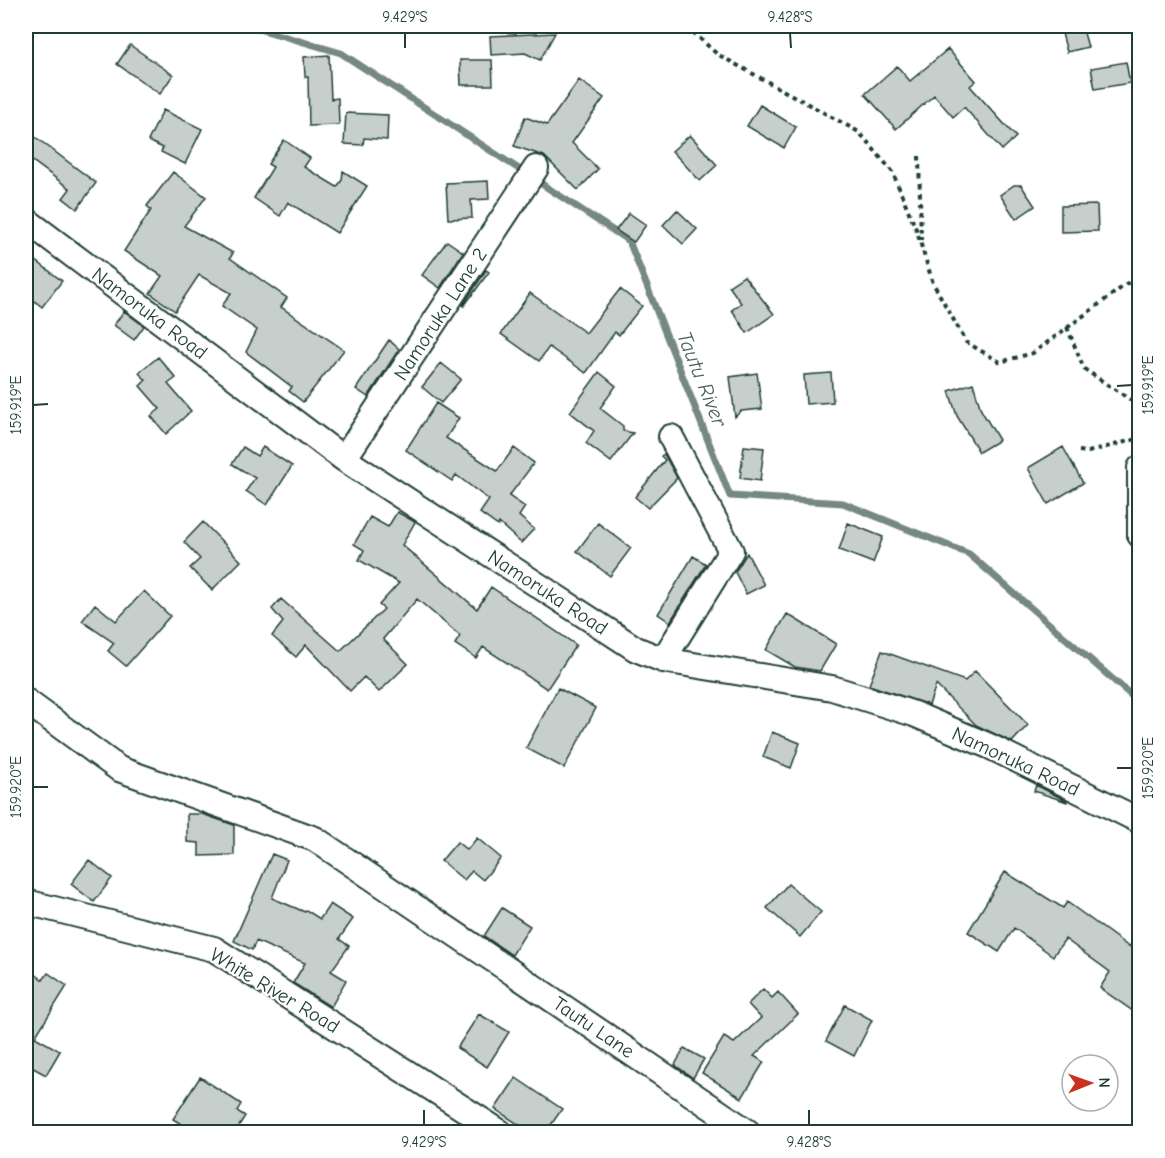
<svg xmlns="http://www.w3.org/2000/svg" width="1165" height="1158" font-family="'Comic Neue',sans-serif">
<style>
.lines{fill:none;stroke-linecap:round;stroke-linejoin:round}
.stream{stroke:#758883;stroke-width:7}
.building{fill:#c7cfcc;stroke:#1f3d34;stroke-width:1.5}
.minor-casing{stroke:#1f3d34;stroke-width:28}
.path{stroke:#1f3d34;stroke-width:4;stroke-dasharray:4.5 4.5;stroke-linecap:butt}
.minor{stroke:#fff;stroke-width:24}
.ticks{fill:none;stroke:#1f3d34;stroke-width:2}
.labels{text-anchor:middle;stroke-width:4.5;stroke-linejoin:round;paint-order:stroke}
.street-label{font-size:20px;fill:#1f3d34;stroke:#fff}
.water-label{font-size:21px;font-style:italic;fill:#4a625b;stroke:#fff}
.neatline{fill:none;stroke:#1f3d34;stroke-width:2}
.ticks-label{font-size:15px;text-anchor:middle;fill:#1f3d34}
</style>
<rect width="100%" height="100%" fill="#fff"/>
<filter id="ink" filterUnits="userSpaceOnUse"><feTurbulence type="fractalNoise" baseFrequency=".0167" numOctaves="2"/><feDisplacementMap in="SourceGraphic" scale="12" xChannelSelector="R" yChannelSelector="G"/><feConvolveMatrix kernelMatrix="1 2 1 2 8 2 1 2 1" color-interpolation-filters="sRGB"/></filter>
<g filter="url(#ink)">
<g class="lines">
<!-- stream -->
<path class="stream" d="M 249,26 L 341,53 L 629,241 L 730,496 L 843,503 L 969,554 L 1140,703"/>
</g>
<!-- building -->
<path class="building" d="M 1060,26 L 1082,26 L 1088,47 L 1067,52 Z
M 555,33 L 540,60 L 525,53 L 491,55 L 490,36 Z
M 130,45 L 173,75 L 160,94 L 117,64 Z
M 948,49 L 976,81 L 970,86 L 1016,137 L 1002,150 L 964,107 L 953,117 L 934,95 L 896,129 L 865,94 L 897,66 L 910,81 Z
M 329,55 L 331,99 L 338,98 L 339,125 L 309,126 L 308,77 L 305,77 L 304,57 Z
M 460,60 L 492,60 L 493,85 L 461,85 Z
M 1126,62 L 1130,83 L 1095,89 L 1091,68 Z
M 579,80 L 604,98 L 572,143 L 598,169 L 578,190 L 544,156 L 514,146 L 525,117 L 547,125 Z
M 760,105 L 796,127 L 784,148 L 747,126 Z
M 163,110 L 202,129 L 185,164 L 161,152 L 163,148 L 148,141 Z
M 346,113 L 388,115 L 387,140 L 364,138 L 363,145 L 344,144 Z
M 26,130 L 96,183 L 77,209 L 63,198 L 70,189 L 26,156 Z
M 690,135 L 717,165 L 700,181 L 672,151 Z
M 284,140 L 310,158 L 304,167 L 337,187 L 342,180 L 343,171 L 367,186 L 337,233 L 288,202 L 280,216 L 254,198 L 273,167 L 268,164 Z
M 173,172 L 206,197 L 184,226 L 233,253 L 230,258 L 287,298 L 281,307 L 344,350 L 303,402 L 289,391 L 292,387 L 246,352 L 257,330 L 222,306 L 231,293 L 199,275 L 175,311 L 150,293 L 162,276 L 124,251 L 151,210 L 147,206 Z
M 488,181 L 489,199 L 471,200 L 472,218 L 448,219 L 446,183 Z
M 1014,185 L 1021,185 L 1035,206 L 1016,219 L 1000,195 Z
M 1097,205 L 1098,231 L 1061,232 L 1061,206 Z
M 677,210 L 697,229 L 683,244 L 663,225 Z
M 629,213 L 646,225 L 634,242 L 616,230 Z
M 447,241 L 463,252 L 440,288 L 422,275 Z
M 26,253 L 62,281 L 42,307 L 26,294 Z
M 486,270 L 489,272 L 464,306 L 463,305 Z
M 744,276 L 774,314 L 747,333 L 732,310 L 741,303 L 729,286 Z
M 620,289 L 642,306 L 619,335 L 615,332 L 586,373 L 549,347 L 539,361 L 501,334 L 530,293 L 586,333 Z
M 124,311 L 144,326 L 134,340 L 114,325 Z
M 389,340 L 399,349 L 368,397 L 356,389 Z
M 158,357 L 176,378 L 168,384 L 191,411 L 166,434 L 151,416 L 160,409 L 140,386 L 146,380 L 139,373 Z
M 441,363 L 461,379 L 441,403 L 422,387 Z
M 599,372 L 616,386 L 600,408 L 623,426 L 623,431 L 633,433 L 611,462 L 586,443 L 594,431 L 570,412 Z
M 757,373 L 762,409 L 741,411 L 735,417 L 730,377 Z
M 831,373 L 833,402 L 806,404 L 804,375 Z
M 973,383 L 981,410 L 999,440 L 979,452 L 957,416 L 949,391 Z
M 436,403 L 459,418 L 446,438 L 497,471 L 514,448 L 534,463 L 509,496 L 525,507 L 519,516 L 534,529 L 521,543 L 499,523 L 498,526 L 480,513 L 489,500 L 456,475 L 452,481 L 406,450 Z
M 744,446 L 764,448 L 760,481 L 740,478 Z
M 243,447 L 257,456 L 263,447 L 292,466 L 267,505 L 246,491 L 255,478 L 232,464 Z
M 1063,447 L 1083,483 L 1048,504 L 1028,468 Z
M 664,454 L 677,478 L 648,508 L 635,497 L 665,460 L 661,456 Z
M 397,512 L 415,522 L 402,545 L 477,609 L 491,587 L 576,645 L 547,689 L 483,647 L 476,658 L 455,644 L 460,636 L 417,599 L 383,639 L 408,664 L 379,692 L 364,677 L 350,691 L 306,645 L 296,657 L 272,636 L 283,622 L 272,609 L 281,599 L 340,651 L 384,609 L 379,605 L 399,583 L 359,560 L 364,550 L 354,544 L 370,517 L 388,527 Z
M 203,522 L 241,561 L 212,590 L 190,568 L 200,559 L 184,542 Z
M 598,523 L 631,548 L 610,576 L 577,551 Z
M 848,523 L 883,537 L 873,563 L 839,550 Z
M 747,553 L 764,585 L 746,594 L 735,572 Z
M 693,556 L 706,564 L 670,622 L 658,614 Z
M 144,591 L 170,616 L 126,666 L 108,651 L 114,643 L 82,621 L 95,604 L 116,621 Z
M 787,614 L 836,644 L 820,671 L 795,667 L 766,650 Z
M 882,651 L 965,681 L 975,671 L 1028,725 L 1012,742 L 976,725 L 936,685 L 929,705 L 869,685 Z
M 558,688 L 596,708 L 564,768 L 526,748 Z
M 772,732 L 800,743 L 791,768 L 763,757 Z
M 1036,785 L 1067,801 L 1067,802 L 1034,791 Z
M 187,814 L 202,814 L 234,825 L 234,855 L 199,856 L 199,843 L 187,842 Z
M 477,838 L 501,858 L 483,880 L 472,871 L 464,880 L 441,861 L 457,842 L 467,850 Z
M 272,854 L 287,860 L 272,898 L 305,912 L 306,910 L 320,919 L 330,904 L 353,919 L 339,939 L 349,946 L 331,971 L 346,980 L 331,1007 L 293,983 L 305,963 L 256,941 L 252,950 L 234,941 Z
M 89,860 L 112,878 L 94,902 L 71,884 Z
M 1005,872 L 1063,908 L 1067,902 L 1129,947 L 1140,931 L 1140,1016 L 1100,988 L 1110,972 L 1065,939 L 1053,956 L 1014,928 L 999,952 L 968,932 Z
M 788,884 L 821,912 L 800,937 L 767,908 Z
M 502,908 L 530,926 L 512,955 L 484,936 Z
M 26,967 L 43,980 L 48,973 L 67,986 L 35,1037 L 60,1051 L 46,1075 L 26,1064 Z
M 763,989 L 772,998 L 778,992 L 798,1014 L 754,1056 L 764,1062 L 742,1098 L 702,1073 L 724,1037 L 734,1043 L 761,1018 L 748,1004 Z
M 845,1005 L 872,1020 L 854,1056 L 826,1041 Z
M 479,1014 L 509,1032 L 487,1067 L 457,1048 Z
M 684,1048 L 704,1059 L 693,1078 L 675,1065 Z
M 200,1077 L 241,1104 L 237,1111 L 245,1116 L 235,1132 L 194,1132 L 173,1119 Z
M 516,1078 L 562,1109 L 546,1132 L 530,1132 L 495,1109 Z"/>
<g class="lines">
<defs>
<path id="minor" d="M 26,220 L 344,459 L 636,649 L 663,660 L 832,688 L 914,714 L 989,746 L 1140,821
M 344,459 L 536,168
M 1140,468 L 1140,535
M 663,660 L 731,551 L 671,437
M 26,701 L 119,769 L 315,839 L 748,1132
M 26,902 L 214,949 L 500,1132"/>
</defs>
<!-- minor casing -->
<use href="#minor" class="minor-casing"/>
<!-- path -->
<path class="path" d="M 686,26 L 717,54 L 859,132 L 892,171 L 916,229 L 933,283 L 966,342 L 1000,362 L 1033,353 L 1140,274
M 919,156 L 921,240
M 1067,327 L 1084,369 L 1140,406
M 1079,451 L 1088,452 L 1140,438"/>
<!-- minor -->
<use href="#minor" class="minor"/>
</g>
</g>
<!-- ticks -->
<path class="ticks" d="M 405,33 L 405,48M 790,33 L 791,48M 1117,386 L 1132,385M 33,405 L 48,404M 1117,768 L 1132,768M 33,787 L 48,787M 424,1110 L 424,1125M 809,1110 L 809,1125"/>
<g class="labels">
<!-- street labels -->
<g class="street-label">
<text transform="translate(150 313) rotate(37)" y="7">Namoruka Road</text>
<text transform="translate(440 314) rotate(-57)" y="7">Namoruka Lane 2</text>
<text transform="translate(548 592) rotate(33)" y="7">Namoruka Road</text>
<text transform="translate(1016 761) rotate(25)" y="7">Namoruka Road</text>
<text transform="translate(275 990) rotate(31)" y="7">White River Road</text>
<text transform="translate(594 1027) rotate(34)" y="7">Tautu Lane</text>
</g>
<!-- water labels -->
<g class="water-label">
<text transform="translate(702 379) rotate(68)" y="7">Tautu River</text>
</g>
</g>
<!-- margin -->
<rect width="1165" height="1158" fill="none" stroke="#fff" stroke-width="66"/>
<!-- north arrow -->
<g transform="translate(1090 1083) rotate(89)"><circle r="28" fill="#ffffff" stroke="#a5b1ae" stroke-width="1.5"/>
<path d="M0-4.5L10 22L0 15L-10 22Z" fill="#c8321e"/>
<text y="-9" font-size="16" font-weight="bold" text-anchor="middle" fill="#1f3d34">N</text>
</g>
<rect x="33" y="33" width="1099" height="1092" class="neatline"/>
<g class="ticks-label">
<text x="405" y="22">9.429°S</text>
<text x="790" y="22">9.428°S</text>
<text transform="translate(1148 385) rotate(-90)" y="5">159.919°E</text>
<text transform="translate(16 405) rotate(-90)" y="5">159.919°E</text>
<text transform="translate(1148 768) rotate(-90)" y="5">159.920°E</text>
<text transform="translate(16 787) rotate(-90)" y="5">159.920°E</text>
<text x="424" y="1147">9.429°S</text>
<text x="809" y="1147">9.428°S</text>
</g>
</svg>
